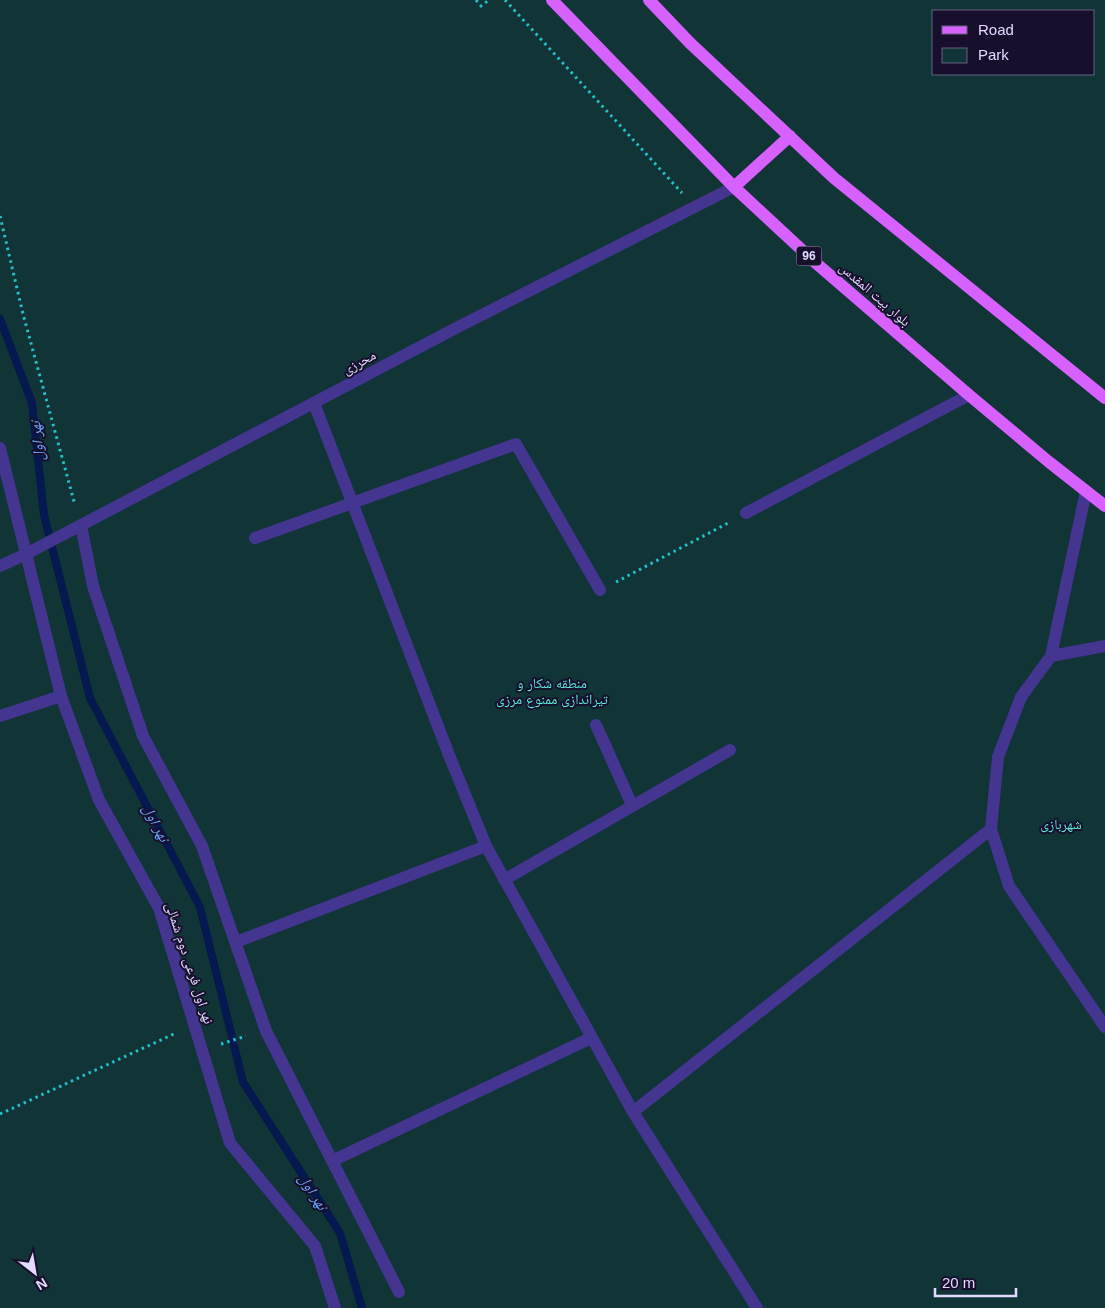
<svg xmlns="http://www.w3.org/2000/svg" width="1105" height="1308" font-family="Arial,'Noto Naskh Arabic',sans-serif">
<style>
.green{fill:#113437;fill-rule:evenodd}
.lines{fill:none;stroke-linecap:round;stroke-linejoin:round}
.stream{stroke:#05184f;stroke-width:8}
.path{stroke:#24c0c9;stroke-width:3;stroke-dasharray:2.5 4;stroke-linecap:butt}
.minor{stroke:#433590;stroke-width:12}
.major{stroke:#d661ff;stroke-width:12}
.labels{text-anchor:middle;stroke-width:4;stroke-linejoin:round;paint-order:stroke}
.shield{fill:#170f2c;stroke:#a59dc0;stroke-width:1}
.shield-label{font-size:12px;font-weight:bold;fill:#e2daff}
.street-label{font-size:14px;fill:#e2daff;stroke:#170f2c}
.park-label{font-size:14px;fill:#59ecd8;stroke:#170f2c}
.water-label{font-size:15px;font-style:italic;fill:#68a8ff;stroke:#170f2c}
</style>
<rect width="100%" height="100%" fill="#170f2c"/>
<!-- green -->
<path class="green" d="M 0,0 L 1105,0 L 1105,1308 L 0,1308 ZM 934,11 L 1094,11 L 1094,74 L 934,74 Z"/>
<g class="lines">
<!-- stream -->
<path class="stream" d="M 0,319 L 32,403 L 44,515 L 90,698 L 200,907 L 243,1082 L 340,1233 L 362,1308"/>
<!-- path -->
<path class="path" d="M 476,0 L 481,6 L 489,0
M 505,0 L 682,193
M 0,216 L 23,314 L 75,505
M 616,582 L 730,522
M 221,1044 L 246,1036
M 0,1114 L 176,1033"/>
<!-- minor -->
<path class="minor" d="M 314,403 L 449,755 L 486,846 L 633,1112 L 757,1308
M 0,448 L 61,696 L 99,800 L 159,908 L 230,1143 L 315,1246 L 335,1308
M 1086,491 L 1051,656 L 1021,697 L 998,757 L 991,829 L 1009,886 L 1105,1027
M 746,513 L 969,395
M 81,525 L 93,586 L 143,736 L 202,846 L 266,1031 L 399,1292
M 255,538 L 516,444 L 600,590
M 0,566 L 26,554 L 456,328 L 734,187
M 1051,656 L 1105,646
M 0,716 L 61,696
M 596,725 L 632,805
M 504,880 L 730,750
M 236,942 L 486,846
M 633,1112 L 991,829
M 332,1161 L 591,1038"/>
<!-- major -->
<path class="major" d="M 552,0 L 734,187 L 817,264 L 969,395 L 1049,462 L 1105,506
M 649,0 L 690,43 L 834,178 L 1105,398
M 734,187 L 790,136"/>
</g>
<g class="labels">
<!-- shield labels -->
<rect class="shield" x="796.5" y="246.5" width="25" height="19" rx="4"/>
<g class="shield-label">
<text x="809" y="260">96</text>
</g>
<!-- street labels -->
<g class="street-label">
<text transform="translate(875 294) rotate(41)" y="5">بلوار بیت المقدس</text>
<text transform="translate(359 362) rotate(-28)" y="5">محرزی</text>
<text transform="translate(190 963) rotate(72)" y="5">نهر اول فرعی دوم شمالی</text>
</g>
<!-- park labels -->
<g class="park-label">
<text x="552" y="688">منطقه شکار و<tspan x="552" dy="16">تیراندازی ممنوع مرزی</tspan></text>
<text x="1061" y="829">شهربازی</text>
</g>
<!-- water labels -->
<g class="water-label">
<text transform="translate(37 441) rotate(-96)" y="5">نهر اول</text>
<text transform="translate(156 823) rotate(62)" y="5">نهر اول</text>
<text transform="translate(313 1192) rotate(57)" y="5">نهر اول</text>
</g>
</g>
<!-- legend -->
<rect x="932" y="10" width="162" height="65" fill="#170f2c" stroke="#686080"/>
<rect x="942" y="26" width="25" height="8" fill="#d661ff" stroke="#686080"/>
<text x="978" y="35" font-size="15" fill="#e2daff">Road</text>
<rect x="942" y="48" width="25" height="15" fill="#113437" stroke="#686080"/>
<text x="978" y="60" font-size="15" fill="#e2daff">Park</text>
<!-- north arrow -->
<g transform="translate(35 1273) rotate(149)" stroke="#170f2c" stroke-width="4" paint-order="stroke">
<path d="M0-4L9 19L0 12L-9 19Z" fill="#e2daff"/>
<text y="-8" font-size="14" font-weight="bold" text-anchor="middle" fill="#e2daff">N</text>
</g>
<!-- scale -->
<path d="M935 1288v8h81v-8" fill="none" stroke="#e2daff" stroke-width="2.5"/>
<text x="942" y="1288" font-size="15" fill="#e2daff" stroke="#170f2c" stroke-width="4" paint-order="stroke">20 m</text>
</svg>
